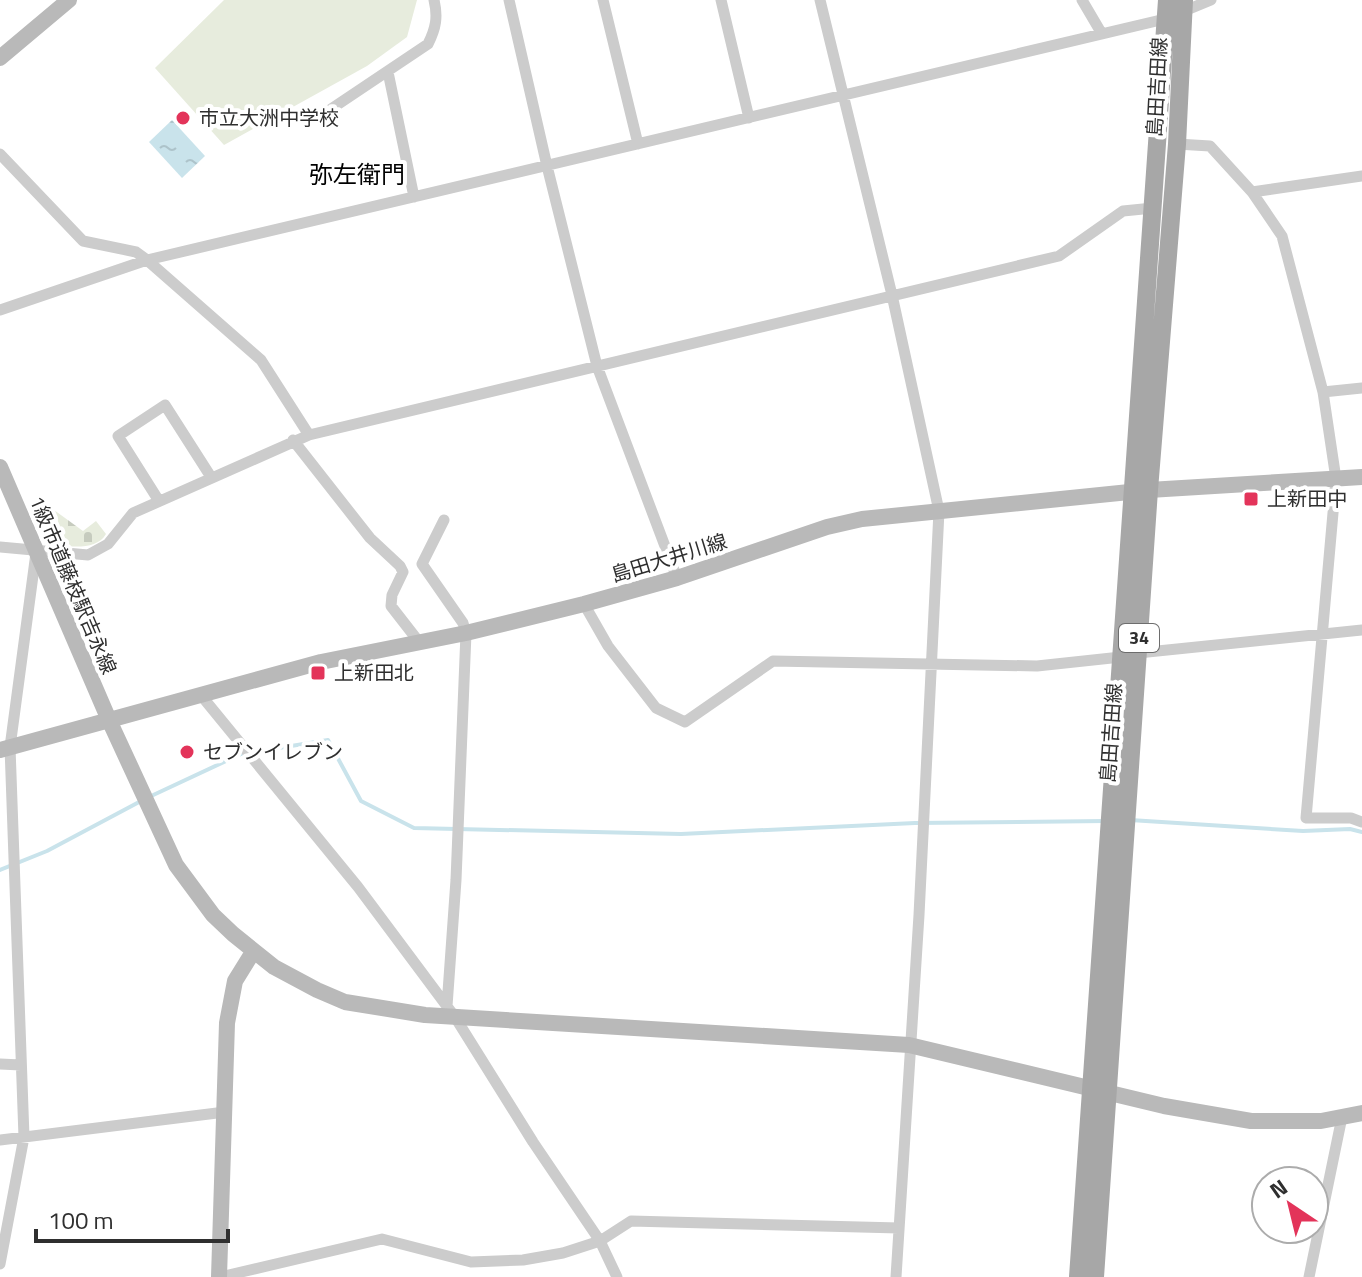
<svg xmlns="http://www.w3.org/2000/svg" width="1362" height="1277" font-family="'Titillium Web','Noto Sans JP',sans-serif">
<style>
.green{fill:#e7ecdd}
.cemetery{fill:url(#cemetery-stones)}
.water{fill:url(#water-ripples)}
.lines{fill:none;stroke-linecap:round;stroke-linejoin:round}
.stream{stroke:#c9e3eb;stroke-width:4}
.street{stroke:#ccc;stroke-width:11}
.secondary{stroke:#b9b9b9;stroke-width:16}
.primary{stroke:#a7a7a7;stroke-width:18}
.poi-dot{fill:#e3345a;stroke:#fff;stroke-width:3}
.labels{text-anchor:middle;stroke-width:8;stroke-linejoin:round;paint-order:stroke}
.shield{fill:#fff;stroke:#6d6d6d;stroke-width:2}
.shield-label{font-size:18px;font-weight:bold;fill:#2f2f2f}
.street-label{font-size:20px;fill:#2f2f2f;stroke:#fff}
.poi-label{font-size:20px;fill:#2f2f2f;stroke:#fff;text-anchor:start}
.quarter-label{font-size:24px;fill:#000;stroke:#fff}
</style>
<defs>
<pattern id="cemetery-stones" width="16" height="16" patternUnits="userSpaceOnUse" patternTransform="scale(2)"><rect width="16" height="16" fill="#e7ecdd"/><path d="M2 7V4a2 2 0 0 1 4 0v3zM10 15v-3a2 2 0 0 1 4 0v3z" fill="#c6cbbe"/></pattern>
<pattern id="water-ripples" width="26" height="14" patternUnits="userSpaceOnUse" patternTransform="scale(2)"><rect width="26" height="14" fill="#c9e3eb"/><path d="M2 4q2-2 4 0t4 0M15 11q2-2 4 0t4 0" fill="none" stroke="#adc3ca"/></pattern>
</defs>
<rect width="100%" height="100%" fill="#fff"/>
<!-- green -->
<path class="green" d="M 224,0 L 417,0 L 407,37 L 367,66 L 224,145 L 155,68 Z"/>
<!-- cemetery -->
<path class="cemetery" d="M 54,510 L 83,531 L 96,521 L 106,534 C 95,553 64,545 46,544 L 39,527 Z"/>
<!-- water -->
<path class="water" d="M 172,120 L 205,156 L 182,178 L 149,142 Z"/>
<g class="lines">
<!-- stream -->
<path class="stream" d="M 149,797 L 241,754 L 328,740 L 361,801 L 414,828 L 681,834 L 915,823 L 1106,821
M 1130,820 L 1303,831 L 1350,829 L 1362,832
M 0,870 L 47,851 L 141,801"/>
<!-- street -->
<path class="street" d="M 509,0 L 547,166 L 597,366 L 677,578
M 603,0 L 638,144
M 721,0 L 749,118
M 820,0 L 892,295 L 939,511 L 919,915 L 896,1277
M 1082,0 L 1102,34
M 388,72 L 414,197
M 331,109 L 428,44 C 436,28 438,17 434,0
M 1177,144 L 1210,146 L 1252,192 L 1282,236 L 1323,392 L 1336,479 L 1306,818 L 1351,818 L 1362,822
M 0,154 L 83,241 L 136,252 L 147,260 L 261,360 L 309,435 L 1059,256 L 1123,211 L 1153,208
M 1252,192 L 1362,176
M 0,310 L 147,260 L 1165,19 L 1211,0
M 1323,392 L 1362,388
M 293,440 L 370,538 L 400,566 L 403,572 L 392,595 L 391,606 L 419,642
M 159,501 L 118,436 L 165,405 L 211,477
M 444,520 L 422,564 L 463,623 L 466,633 L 456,880 L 447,1006
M 0,547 L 88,555 L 108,544 L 133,513 L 309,435
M 584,604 L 608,646 L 656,708 L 685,722 L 773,661 L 1037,666 L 1121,657
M 1138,653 L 1362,630
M 200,694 L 358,887 L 455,1017 L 533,1142 L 600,1241 L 617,1277
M 0,1064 L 21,1065
M 0,1140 L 225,1112
M 0,1264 L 24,1137 L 10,747 L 36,553
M 220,1277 L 382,1239 L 471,1262 L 523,1260 L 563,1253 L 600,1241 L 631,1221 L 899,1228
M 1309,1277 L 1342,1117"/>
<!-- secondary -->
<path class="secondary" d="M 0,58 L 69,0
M 0,467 L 109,720 L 176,865 L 213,915 L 233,934 L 274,967 L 317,990 L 345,1002 L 425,1015 L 909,1045 L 1164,1106 L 1251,1121 L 1321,1121 L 1362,1113
M 0,750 L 321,662 L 466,633 L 584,604 L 677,578 L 827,527 L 862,519 L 1149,490 L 1362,477
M 219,1277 L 227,1023 L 235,981 L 253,952"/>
<!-- primary -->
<path class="primary" d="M 1078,1277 L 1167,0
M 1095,1277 L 1149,490 L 1177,144 L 1184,0"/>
</g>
<!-- markers -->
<g class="poi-dot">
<circle cx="183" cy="118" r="8"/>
<rect x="1243" y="491" width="16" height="16" rx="4"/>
<rect x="310" y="665" width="16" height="16" rx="4"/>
<circle cx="187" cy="752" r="8"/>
</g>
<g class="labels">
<!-- shield labels -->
<rect class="shield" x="1119" y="624" width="40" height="28" rx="6"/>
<g class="shield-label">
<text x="1139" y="644">34</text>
</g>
<!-- street labels -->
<g class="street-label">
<text transform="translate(1157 87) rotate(-87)" y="7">島田吉田線</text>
<text transform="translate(669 558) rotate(-17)" y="7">島田大井川線</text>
<text transform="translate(73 585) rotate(67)" y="7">1級市道藤枝駅吉永線</text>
<text transform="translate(1111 733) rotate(-86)" y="7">島田吉田線</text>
</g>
<!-- poi labels -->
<g class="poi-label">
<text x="199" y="125">市立大洲中学校</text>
<text x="1267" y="506">上新田中</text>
<text x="334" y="680">上新田北</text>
<text x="203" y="759">セブンイレブン</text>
</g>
<!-- quarter labels -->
<g class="quarter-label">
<text x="357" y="183">弥左衛門</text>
</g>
</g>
<!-- north arrow -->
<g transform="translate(1290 1205) rotate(325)"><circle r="38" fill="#ffffff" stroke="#acacac" stroke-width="2"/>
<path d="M0-6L14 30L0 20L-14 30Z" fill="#e3345a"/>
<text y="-12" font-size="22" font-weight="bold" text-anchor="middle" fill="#2f2f2f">N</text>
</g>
<!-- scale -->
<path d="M36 1229v12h192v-12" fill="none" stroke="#2f2f2f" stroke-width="4"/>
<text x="48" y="1229" font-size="24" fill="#2f2f2f" stroke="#ffffff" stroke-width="6" paint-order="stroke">100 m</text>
</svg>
